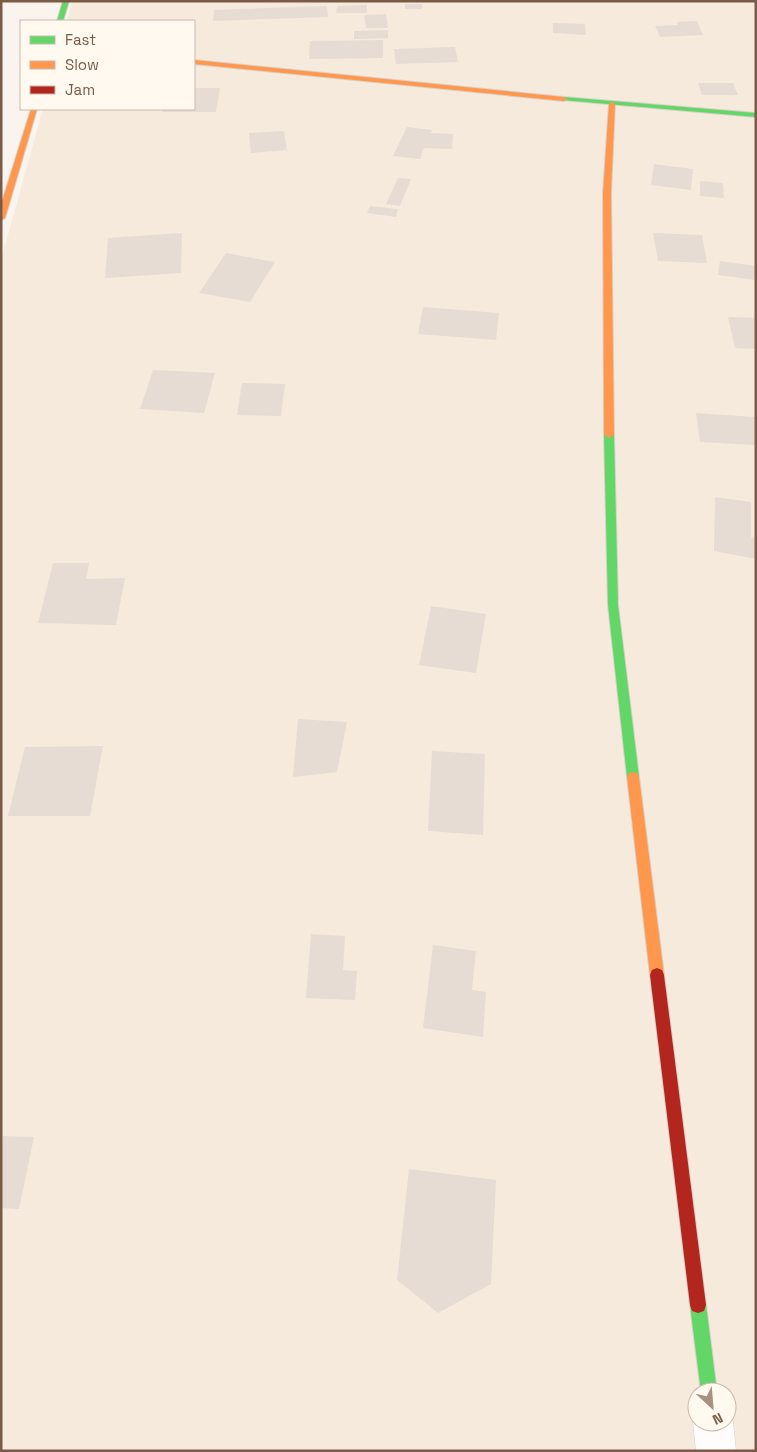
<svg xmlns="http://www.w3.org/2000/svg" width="757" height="1452" font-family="'Space Grotesk',sans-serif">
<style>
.residential{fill:#f6eadd;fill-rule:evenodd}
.building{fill:#e6dcd3}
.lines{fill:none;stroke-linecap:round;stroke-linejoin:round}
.street-casing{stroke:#d8d1cb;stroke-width:1}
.fast-casing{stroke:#d9d0c9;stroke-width:2}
.slow-casing{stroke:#d9d0c9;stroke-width:2}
.jam-casing{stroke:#d9d0c9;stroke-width:2}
.street{fill:#fefdfc;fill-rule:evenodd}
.fast{fill:#63d668;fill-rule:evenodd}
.slow{fill:#ff974d;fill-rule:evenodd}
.jam{fill:#b3261e;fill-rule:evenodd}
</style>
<rect width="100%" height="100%" fill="#f9f4ed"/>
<!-- residential -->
<path class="residential" d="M 72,1 L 756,1 L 756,1451 L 1,1451 L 1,260 L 43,109 L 194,109 L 194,21 L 67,21 ZM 697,1392 L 727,1392 L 727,1422 L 697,1422 Z"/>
<!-- building -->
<path class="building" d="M 405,4 L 422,4 L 422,9 L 405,9 Z
M 367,5 L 367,13 L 336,13 L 337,6 Z
M 327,6 L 328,17 L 213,21 L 214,10 Z
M 386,14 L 388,28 L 366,28 L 364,15 Z
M 697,21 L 703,35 L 660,37 L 655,26 L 678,25 L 677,22 Z
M 553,23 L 585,24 L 586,35 L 553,33 Z
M 388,30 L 388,38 L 354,39 L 354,31 Z
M 383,40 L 383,58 L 309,59 L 310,41 Z
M 455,47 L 458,62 L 396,64 L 394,49 Z
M 698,83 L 733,83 L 738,95 L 702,95 Z
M 194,88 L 220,88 L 216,112 L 162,112 L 163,109 L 194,109 Z
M 407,127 L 432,130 L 431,133 L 453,134 L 452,149 L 424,148 L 420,159 L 393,156 Z
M 284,131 L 287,150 L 251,153 L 249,133 Z
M 654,164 L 693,169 L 691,190 L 651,185 Z
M 398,178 L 411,179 L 400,206 L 386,204 Z
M 700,181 L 723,183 L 724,198 L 700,196 Z
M 370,206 L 398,209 L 396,217 L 367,213 Z
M 182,233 L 181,273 L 105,278 L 108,238 Z
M 653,233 L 702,235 L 707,263 L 658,261 Z
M 226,253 L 275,262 L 250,302 L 199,293 Z
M 720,261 L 756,266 L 756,280 L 718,275 Z
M 423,307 L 499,313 L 496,340 L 418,334 Z
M 728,317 L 756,318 L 756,349 L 735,348 Z
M 153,370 L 215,373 L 204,413 L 140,409 Z
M 242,383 L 285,384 L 281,416 L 237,415 Z
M 696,413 L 756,417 L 756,445 L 700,442 Z
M 715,497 L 751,502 L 751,537 L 756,538 L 756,559 L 714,551 Z
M 53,563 L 89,563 L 86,579 L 125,578 L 116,625 L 38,623 Z
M 431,606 L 486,614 L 476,673 L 419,665 Z
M 298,719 L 347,722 L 337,772 L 293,777 Z
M 103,746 L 90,816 L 8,816 L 25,747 Z
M 432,751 L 485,754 L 483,835 L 428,831 Z
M 311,934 L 345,936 L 343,970 L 357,971 L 355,1000 L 306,998 Z
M 433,945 L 476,951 L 472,990 L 486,992 L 483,1037 L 423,1028 Z
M 1,1136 L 34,1137 L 19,1209 L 1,1208 Z
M 409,1169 L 496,1180 L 491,1284 L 438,1313 L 397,1280 Z"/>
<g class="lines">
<defs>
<path id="street" d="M 727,1408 L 733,1422 L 736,1451 L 696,1451 L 693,1422 L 697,1412 L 697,1422 L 727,1422 Z"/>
<path id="fast" d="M 63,1 L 69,1 L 63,21 L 57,21 Z
M 564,97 L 756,113 L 756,117 L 562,100 L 562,98 Z
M 609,432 L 614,435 L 618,605 L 639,777 L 637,781 L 633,782 L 629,781 L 627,777 L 608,605 L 604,435 Z
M 698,1297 L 704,1299 L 706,1305 L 717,1392 L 701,1392 L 690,1305 L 692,1299 Z"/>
<path id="slow" d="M 194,60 L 564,97 L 567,99 L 564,101 L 194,64 Z
M 612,102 L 615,104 L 611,193 L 614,435 L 609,438 L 604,435 L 603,193 L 609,104 Z
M 31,109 L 37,109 L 5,218 L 1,220 L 1,205 Z
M 633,772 L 637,773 L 639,777 L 664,975 L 662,980 L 657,982 L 652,980 L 650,975 L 627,777 L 629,773 Z"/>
<path id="jam" d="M 657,968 L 662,970 L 664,975 L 706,1305 L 704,1311 L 698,1313 L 692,1311 L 690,1305 L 650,975 L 652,970 Z"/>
</defs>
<!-- street casing -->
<use href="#street" class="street-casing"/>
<!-- fast casing -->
<use href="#fast" class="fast-casing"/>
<!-- slow casing -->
<use href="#slow" class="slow-casing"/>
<!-- jam casing -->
<use href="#jam" class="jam-casing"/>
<!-- street -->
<use href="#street" class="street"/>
<!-- fast -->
<use href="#fast" class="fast"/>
<!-- slow -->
<use href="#slow" class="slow"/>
<!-- jam -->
<use href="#jam" class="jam"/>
</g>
<!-- border -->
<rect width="757" height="1452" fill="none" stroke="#7c5a48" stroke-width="5"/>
<!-- legend -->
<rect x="20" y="20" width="175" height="90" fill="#fff9f0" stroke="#cbb9ad"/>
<rect x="30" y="36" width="25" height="8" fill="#63d668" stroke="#cbb9ad"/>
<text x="65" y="45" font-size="15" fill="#7c5a48">Fast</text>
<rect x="30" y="61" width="25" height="8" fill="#ff974d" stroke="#cbb9ad"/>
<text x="65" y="70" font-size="15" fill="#7c5a48">Slow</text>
<rect x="30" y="86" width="25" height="8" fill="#b3261e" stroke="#cbb9ad"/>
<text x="65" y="95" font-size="15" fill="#7c5a48">Jam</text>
<!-- north arrow -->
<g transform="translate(712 1407) rotate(154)"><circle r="24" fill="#fff9f0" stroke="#cbb9ad"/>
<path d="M0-4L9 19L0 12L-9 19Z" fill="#a89082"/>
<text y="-8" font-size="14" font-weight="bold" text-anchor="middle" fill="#7c5a48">N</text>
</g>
</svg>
